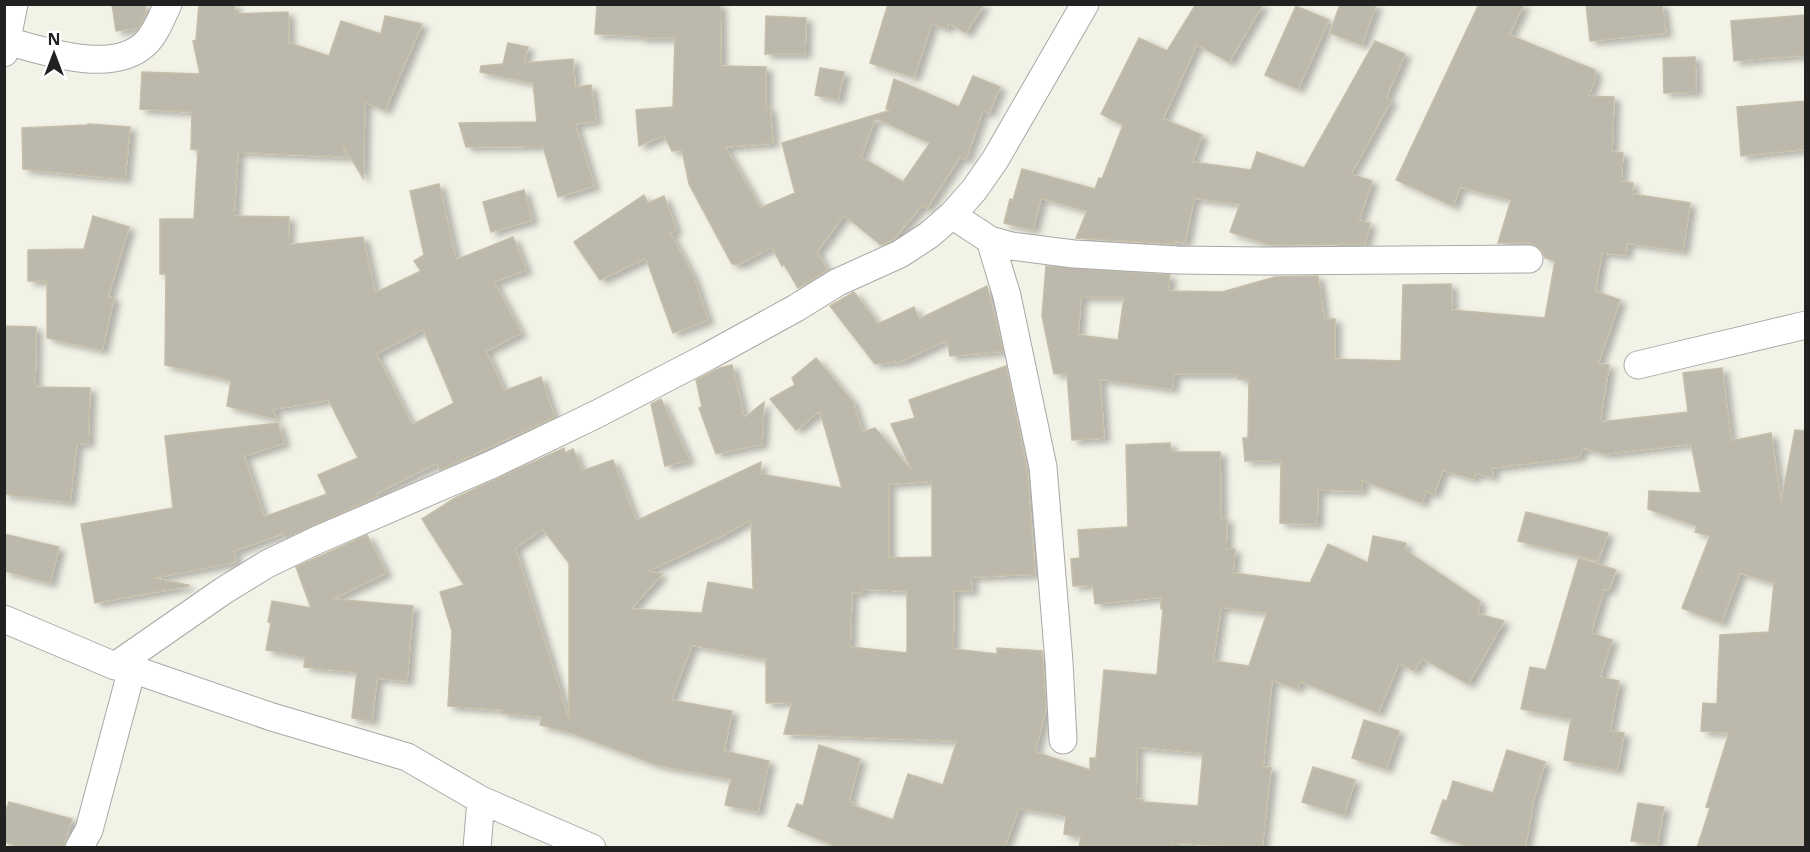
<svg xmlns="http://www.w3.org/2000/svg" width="1810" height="852" font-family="'Open Sans',sans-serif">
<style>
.building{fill:#bcb8ac;stroke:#c5bea8;stroke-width:1.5;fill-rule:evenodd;filter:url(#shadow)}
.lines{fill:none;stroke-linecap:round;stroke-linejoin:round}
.minor-casing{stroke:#a8a8a8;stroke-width:29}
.minor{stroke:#fff;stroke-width:27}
</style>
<defs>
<filter id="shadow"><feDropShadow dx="6" dy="4" stdDeviation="3" flood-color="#0004"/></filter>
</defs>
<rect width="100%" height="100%" fill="#f2f2e7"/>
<!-- building -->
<path class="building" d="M 112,4 L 145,4 L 146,13 L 138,28 L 116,31 Z
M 199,4 L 235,4 L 234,14 L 288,12 L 289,43 L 329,56 L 341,21 L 381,34 L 385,16 L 422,24 L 385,110 L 365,102 L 363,178 L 343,145 L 346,157 L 238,152 L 234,216 L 289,217 L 288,245 L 363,237 L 375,293 L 421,271 L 414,261 L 424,255 L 410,191 L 439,184 L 456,260 L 513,237 L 526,270 L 494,282 L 521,333 L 486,351 L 504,391 L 541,377 L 554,417 L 440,470 L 437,463 L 377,493 L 378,496 L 286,538 L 284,533 L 234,551 L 236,562 L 153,578 L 189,585 L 189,586 L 95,603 L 81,524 L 173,508 L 165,436 L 278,423 L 284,443 L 244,456 L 264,517 L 327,494 L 318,475 L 358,458 L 328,399 L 319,402 L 273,409 L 276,419 L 227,406 L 231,380 L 165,365 L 166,274 L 160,274 L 160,219 L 194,219 L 198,150 L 191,149 L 192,112 L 140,109 L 142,72 L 200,74 L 193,41 L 196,40 ZM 423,329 L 454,403 L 412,425 L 376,354 Z
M 597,4 L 720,4 L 721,66 L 766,67 L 766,108 L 770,108 L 773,143 L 725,147 L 760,208 L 795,193 L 782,143 L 891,110 L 886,109 L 894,79 L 959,107 L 973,76 L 1000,87 L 989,113 L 983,110 L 966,159 L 960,157 L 927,208 L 922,205 L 893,240 L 881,245 L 844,215 L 817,252 L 827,270 L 798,288 L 784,264 L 782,266 L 772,247 L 740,264 L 732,264 L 689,184 L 682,150 L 672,151 L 664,135 L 639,146 L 636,110 L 673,107 L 675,38 L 640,38 L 640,36 L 595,34 ZM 875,118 L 930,143 L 903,182 L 861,157 Z
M 888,4 L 984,4 L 966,33 L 949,23 L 946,29 L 932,23 L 914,77 L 870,63 Z
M 1196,4 L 1263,4 L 1229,62 L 1197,44 L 1163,119 L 1202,135 L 1192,162 L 1251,170 L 1257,152 L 1304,168 L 1375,41 L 1405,54 L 1386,98 L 1391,101 L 1351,174 L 1372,181 L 1359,221 L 1370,223 L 1365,244 L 1271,245 L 1230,232 L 1240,204 L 1194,198 L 1185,243 L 1175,241 L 1175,244 L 1076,238 L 1087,211 L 1041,198 L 1033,230 L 1004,223 L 1010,199 L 1013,200 L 1022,169 L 1095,189 L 1099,178 L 1102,179 L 1123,125 L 1101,114 L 1139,38 L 1167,51 Z
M 1340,4 L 1376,4 L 1362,45 L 1330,33 Z
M 1479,4 L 1524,4 L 1509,35 L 1595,70 L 1595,79 L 1588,96 L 1614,97 L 1612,152 L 1623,153 L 1621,181 L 1633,183 L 1632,194 L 1690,203 L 1683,251 L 1627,243 L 1626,255 L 1602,253 L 1595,291 L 1620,300 L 1598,364 L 1609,365 L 1600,422 L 1688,412 L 1683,373 L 1722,368 L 1731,441 L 1771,433 L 1781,503 L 1795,430 L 1806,431 L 1806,848 L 1697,848 L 1710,808 L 1706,807 L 1729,733 L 1701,731 L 1703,703 L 1717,704 L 1720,635 L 1769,632 L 1774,583 L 1740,573 L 1721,623 L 1682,608 L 1710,536 L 1695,532 L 1697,526 L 1648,509 L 1649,491 L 1701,493 L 1691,444 L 1605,454 L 1583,448 L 1579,457 L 1492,468 L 1493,477 L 1475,473 L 1474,479 L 1443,470 L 1434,494 L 1426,491 L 1422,503 L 1362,480 L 1362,491 L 1318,490 L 1317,524 L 1280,523 L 1281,460 L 1245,461 L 1243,438 L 1248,438 L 1249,379 L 1238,379 L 1238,374 L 1174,374 L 1172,389 L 1100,379 L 1104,438 L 1072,440 L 1067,373 L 1054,374 L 1042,316 L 1046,266 L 1170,275 L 1168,291 L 1222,292 L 1275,277 L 1318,276 L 1324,319 L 1335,319 L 1335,359 L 1401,361 L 1403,285 L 1451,284 L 1452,310 L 1545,318 L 1555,261 L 1545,258 L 1542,251 L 1536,245 L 1529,243 L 1498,243 L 1511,200 L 1460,187 L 1453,206 L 1396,180 ZM 1081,297 L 1124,297 L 1118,340 L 1078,335 Z
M 1586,4 L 1662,4 L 1666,33 L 1590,41 Z
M 1296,6 L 1329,20 L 1298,89 L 1265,75 Z
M 1806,15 L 1806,55 L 1734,61 L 1731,21 Z
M 766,16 L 806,18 L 805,54 L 765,54 Z
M 508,43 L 528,47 L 524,63 L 573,59 L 575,87 L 591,85 L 596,121 L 575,124 L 594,186 L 558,197 L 543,146 L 466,147 L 459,123 L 537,122 L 533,83 L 480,72 L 481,66 L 503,64 Z
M 1695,57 L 1696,92 L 1664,93 L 1663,58 Z
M 820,68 L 844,72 L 838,100 L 815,95 Z
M 1806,101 L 1806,149 L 1741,156 L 1737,107 Z
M 88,124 L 130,127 L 125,179 L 23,169 L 22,128 L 88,125 Z
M 524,190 L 532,220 L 491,232 L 483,202 Z
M 644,195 L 648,203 L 664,196 L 676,230 L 670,233 L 693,276 L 708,320 L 673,333 L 646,258 L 600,280 L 574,242 Z
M 93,216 L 129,227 L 108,297 L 114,298 L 102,350 L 47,338 L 47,281 L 28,281 L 28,250 L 84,249 Z
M 987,286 L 1003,351 L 950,356 L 947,340 L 902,361 L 875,364 L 830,306 L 854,292 L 878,324 L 914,307 L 919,319 Z
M 4,326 L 36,327 L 35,387 L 90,388 L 88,444 L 77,443 L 70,502 L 4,494 Z
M 816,358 L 853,402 L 862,432 L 875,428 L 912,471 L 891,424 L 915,418 L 909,400 L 1006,366 L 1027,469 L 1035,574 L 971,577 L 972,591 L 954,591 L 953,649 L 997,654 L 997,648 L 1042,651 L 1046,709 L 1035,752 L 1090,770 L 1090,758 L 1096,758 L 1104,670 L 1157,675 L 1163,609 L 1161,609 L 1161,597 L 1095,604 L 1093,585 L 1073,586 L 1071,559 L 1080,558 L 1078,530 L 1128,527 L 1126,445 L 1170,443 L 1171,452 L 1220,452 L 1221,519 L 1227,519 L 1226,549 L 1235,549 L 1233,573 L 1310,583 L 1328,544 L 1368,563 L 1373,536 L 1406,543 L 1405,550 L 1480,601 L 1478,614 L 1504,621 L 1468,684 L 1422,658 L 1414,671 L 1399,663 L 1378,713 L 1300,681 L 1297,689 L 1272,680 L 1263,767 L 1271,768 L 1262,848 L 1173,843 L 1173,848 L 1079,848 L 1081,837 L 1064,834 L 1066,816 L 1019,808 L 1004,848 L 840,848 L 788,826 L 797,804 L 803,806 L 819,745 L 860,759 L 849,801 L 853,803 L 852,805 L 893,820 L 908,774 L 943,785 L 957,741 L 784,734 L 792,702 L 766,703 L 766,659 L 692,645 L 671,700 L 732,711 L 724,751 L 769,761 L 758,812 L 725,805 L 731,779 L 657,765 L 569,732 L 540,725 L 542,717 L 502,713 L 503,710 L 448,706 L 452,631 L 440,592 L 464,585 L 422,519 L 455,498 L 564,448 L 565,453 L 573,449 L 582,471 L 613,460 L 636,521 L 761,462 L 760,474 L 842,488 L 820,411 L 796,430 L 770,399 L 795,385 L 792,378 ZM 932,481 L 932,557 L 889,558 L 889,484 ZM 751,519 L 753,587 L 755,590 L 708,582 L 702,613 L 631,609 L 662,574 L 648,571 L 724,535 ZM 543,529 L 569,563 L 569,720 L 515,548 ZM 862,589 L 907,591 L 907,653 L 850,647 L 852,593 L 862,593 ZM 1221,607 L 1267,613 L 1249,666 L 1213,661 ZM 1137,747 L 1203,753 L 1198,806 L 1143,802 L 1143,800 L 1136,799 Z
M 732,365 L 744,418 L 764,402 L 762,444 L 716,454 L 699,408 L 702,407 L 696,380 L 720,368 Z
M 661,399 L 689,460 L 665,466 L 651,404 Z
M 1526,512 L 1608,533 L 1598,561 L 1518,541 Z
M 4,534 L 59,547 L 50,583 L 4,571 Z
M 367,535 L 386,573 L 333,599 L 413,606 L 407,681 L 377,678 L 372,721 L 352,718 L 357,672 L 304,667 L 305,657 L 266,650 L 271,623 L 268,622 L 272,601 L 311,608 L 296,567 Z
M 1579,558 L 1616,570 L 1609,590 L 1604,589 L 1591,633 L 1612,640 L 1600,677 L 1619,681 L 1610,731 L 1624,733 L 1617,770 L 1564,760 L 1571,719 L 1521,709 L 1530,667 L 1546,670 Z
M 1364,720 L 1399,731 L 1386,769 L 1352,758 Z
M 1507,750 L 1545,762 L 1534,798 L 1525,848 L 1472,848 L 1431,833 L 1443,800 L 1447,801 L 1453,781 L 1493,793 Z
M 1313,767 L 1355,780 L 1344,815 L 1302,802 Z
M 9,802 L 72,819 L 63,848 L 23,848 L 4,842 L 4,816 Z
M 1638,803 L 1664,807 L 1657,845 L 1631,841 Z"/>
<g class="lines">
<defs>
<path id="minor" d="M 7,41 C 44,51 112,75 145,44 C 155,35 162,17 168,4
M 4,53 L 14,4
M 952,215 L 990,240 L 1011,246 L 1074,254 L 1177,260 L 1264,261 L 1529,259
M 990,240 L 1007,296 L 1043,467 L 1059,662 L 1063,740
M 1638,365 L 1806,325
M 4,619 L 115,666 L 132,669 L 272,717 L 407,757 L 481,800 L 592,848
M 115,666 L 223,591 L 267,564 L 317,540 L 493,464 L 595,415 L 705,358 L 796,308 L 838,282 L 900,254 L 929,235 L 952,215 L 974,190 L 995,160 L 1085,4
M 79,848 L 89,830 L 132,669
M 477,848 L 481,800"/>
</defs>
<!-- minor casing -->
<use href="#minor" class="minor-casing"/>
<!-- minor -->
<use href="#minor" class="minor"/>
</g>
<!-- border -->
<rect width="1810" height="852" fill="none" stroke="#212121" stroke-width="12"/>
<!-- north arrow -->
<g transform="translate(54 54)" stroke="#ffffff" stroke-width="4.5" paint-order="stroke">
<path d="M0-4.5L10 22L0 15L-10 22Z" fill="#212121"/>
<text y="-9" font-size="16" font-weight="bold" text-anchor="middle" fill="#212121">N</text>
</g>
</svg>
